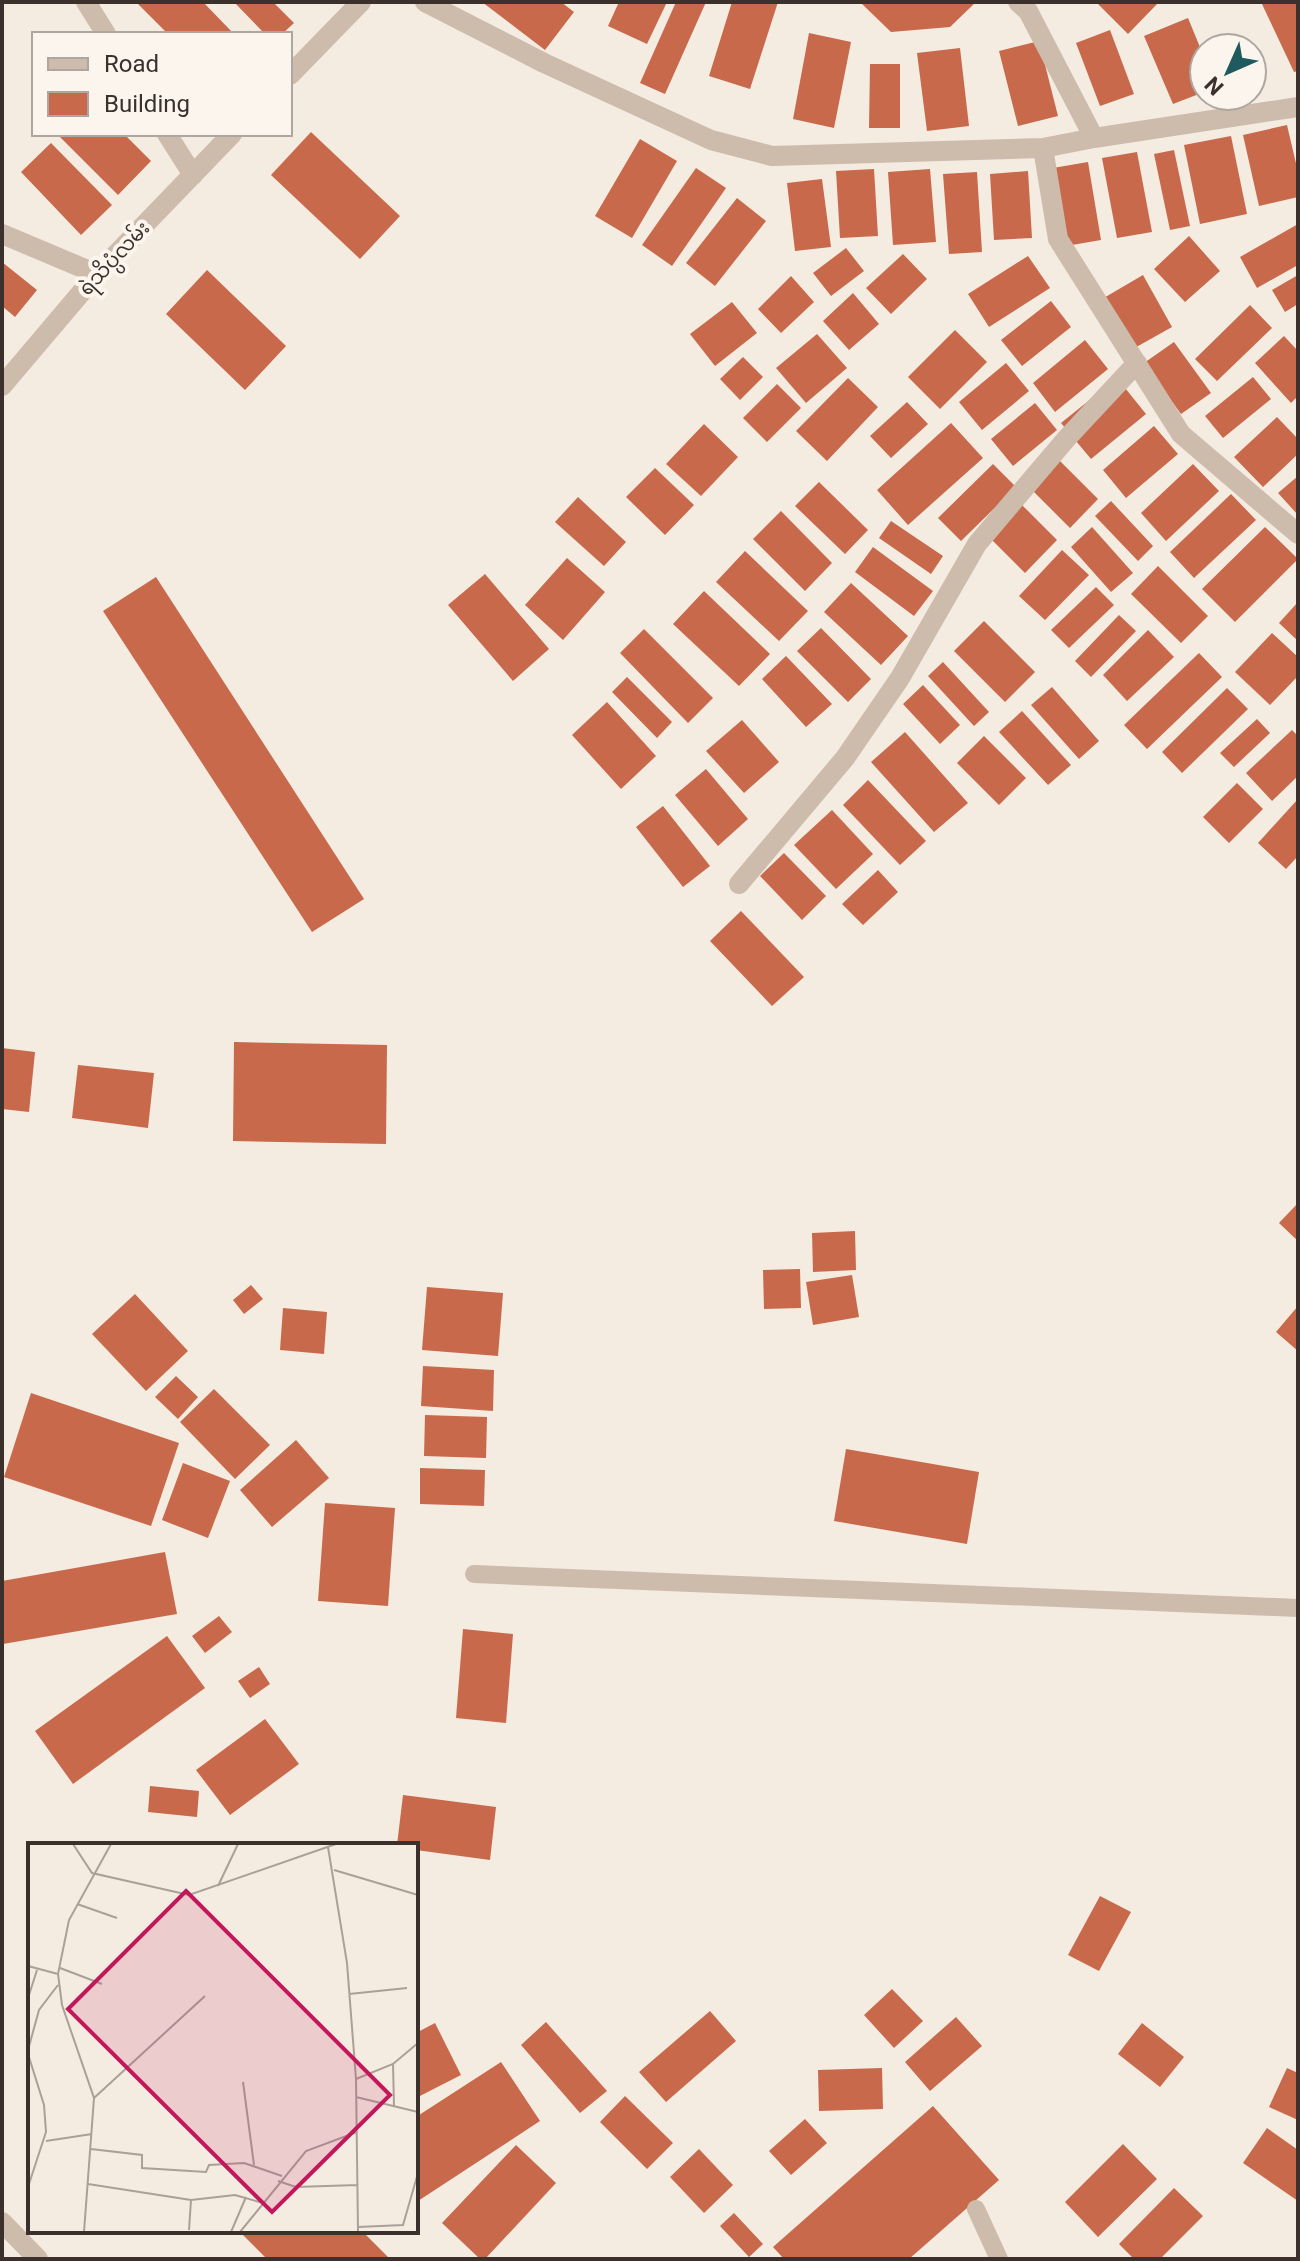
<svg xmlns="http://www.w3.org/2000/svg" width="1300" height="2261" font-family="Roboto,'Noto Sans Myanmar',sans-serif">
<style>
.building{fill:#c8694b}
.lines{fill:none;stroke-linecap:round;stroke-linejoin:round}
.lane{stroke:#cdbbac;stroke-width:18}
.street{stroke:#cdbbac;stroke-width:20}
.labels{text-anchor:middle;stroke-width:8;stroke-linejoin:round;paint-order:stroke}
.street-label{font-size:20px;fill:#3b302b;stroke:#fbf5ee}
.inset-road{fill:none;stroke:#aaa098;stroke-width:2}
.view{fill:#c2185b;fill-opacity:0.15;stroke:#c2185b;stroke-width:4}
.inset-edge{fill:none;stroke:#3b302b;stroke-width:4}
</style>
<rect width="100%" height="100%" fill="#f4ebe1"/>
<!-- building -->
<path class="building" d="M 136,2 L 203,2 L 234,34 L 168,34 Z
M 234,2 L 273,2 L 294,23 L 282,34 L 265,34 Z
M 482,2 L 561,2 L 574,12 L 545,50 Z
M 619,2 L 667,2 L 647,44 L 608,26 Z
M 676,2 L 706,2 L 665,94 L 640,83 Z
M 732,2 L 778,2 L 750,89 L 709,76 Z
M 860,2 L 976,2 L 950,27 L 891,32 Z
M 1101,2 L 1159,2 L 1128,34 L 1098,4 Z
M 1261,2 L 1298,2 L 1298,71 L 1294,72 Z
M 1188,18 L 1204,57 L 1204,92 L 1173,104 L 1144,36 Z
M 1110,30 L 1134,94 L 1100,106 L 1076,43 Z
M 809,33 L 851,42 L 834,128 L 793,119 Z
M 1039,41 L 1058,116 L 1018,126 L 999,51 Z
M 960,48 L 969,126 L 927,131 L 917,53 Z
M 870,64 L 900,64 L 900,128 L 869,128 Z
M 1287,125 L 1298,172 L 1298,197 L 1259,206 L 1243,135 Z
M 311,132 L 400,216 L 360,259 L 271,175 Z
M 57,134 L 124,134 L 151,161 L 118,195 Z
M 1231,136 L 1247,214 L 1200,224 L 1184,145 Z
M 640,139 L 677,161 L 632,238 L 595,216 Z
M 51,143 L 112,205 L 81,235 L 21,172 Z
M 1174,150 L 1190,226 L 1170,230 L 1154,154 Z
M 1137,152 L 1152,232 L 1117,238 L 1102,158 Z
M 1088,162 L 1101,240 L 1066,246 L 1053,168 Z
M 696,168 L 726,188 L 672,266 L 642,245 Z
M 874,169 L 878,236 L 840,238 L 836,171 Z
M 930,169 L 936,242 L 893,245 L 888,172 Z
M 1028,171 L 1032,238 L 994,240 L 990,174 Z
M 977,172 L 982,252 L 949,254 L 943,174 Z
M 822,179 L 831,247 L 795,251 L 787,183 Z
M 737,198 L 766,221 L 715,286 L 686,263 Z
M 1298,224 L 1298,265 L 1257,288 L 1240,257 Z
M 1189,236 L 1220,271 L 1185,302 L 1154,269 Z
M 846,248 L 864,271 L 831,296 L 813,273 Z
M 903,254 L 927,279 L 891,314 L 866,288 Z
M 1028,256 L 1050,288 L 989,327 L 968,294 Z
M 2,262 L 37,290 L 15,317 L 2,306 Z
M 207,270 L 286,346 L 245,390 L 166,314 Z
M 1143,275 L 1172,327 L 1131,350 L 1102,299 Z
M 1298,275 L 1298,304 L 1285,312 L 1272,290 Z
M 791,276 L 814,302 L 781,333 L 758,309 Z
M 853,293 L 879,324 L 849,350 L 823,321 Z
M 1051,301 L 1071,327 L 1022,366 L 1001,340 Z
M 732,302 L 757,333 L 715,366 L 690,334 Z
M 1250,305 L 1272,328 L 1217,381 L 1195,359 Z
M 955,330 L 987,362 L 940,409 L 908,377 Z
M 817,334 L 847,368 L 806,403 L 776,368 Z
M 1284,336 L 1298,351 L 1298,396 L 1291,403 L 1255,363 Z
M 1085,340 L 1108,369 L 1055,412 L 1033,383 Z
M 1174,342 L 1211,393 L 1181,414 L 1144,363 Z
M 743,357 L 763,377 L 740,400 L 720,379 Z
M 1006,363 L 1029,391 L 982,430 L 959,402 Z
M 1253,377 L 1271,399 L 1223,438 L 1205,416 Z
M 848,378 L 878,407 L 827,461 L 796,431 Z
M 1117,378 L 1146,414 L 1091,459 L 1061,423 Z
M 777,384 L 801,408 L 767,442 L 743,418 Z
M 907,402 L 928,424 L 891,458 L 870,436 Z
M 1035,403 L 1057,430 L 1013,466 L 991,439 Z
M 1277,417 L 1298,439 L 1298,454 L 1263,487 L 1234,457 Z
M 951,423 L 983,458 L 908,525 L 877,490 Z
M 704,424 L 738,457 L 701,496 L 666,464 Z
M 1154,426 L 1178,454 L 1126,498 L 1103,470 Z
M 1059,460 L 1098,499 L 1070,528 L 1031,489 Z
M 993,464 L 1016,487 L 961,541 L 938,518 Z
M 1193,464 L 1219,491 L 1166,541 L 1141,513 Z
M 655,468 L 694,505 L 665,535 L 626,497 Z
M 1298,476 L 1298,515 L 1278,493 Z
M 819,482 L 868,530 L 845,554 L 795,506 Z
M 1231,494 L 1256,520 L 1194,578 L 1170,552 Z
M 578,497 L 626,542 L 604,566 L 555,522 Z
M 1111,501 L 1153,546 L 1138,561 L 1095,516 Z
M 1022,505 L 1057,540 L 1025,573 L 990,538 Z
M 781,511 L 832,563 L 805,591 L 753,539 Z
M 891,521 L 943,556 L 931,574 L 879,538 Z
M 1092,527 L 1133,573 L 1111,592 L 1071,547 Z
M 1265,527 L 1298,559 L 1235,622 L 1202,589 Z
M 873,547 L 933,591 L 914,616 L 855,572 Z
M 1062,550 L 1089,575 L 1045,620 L 1019,596 Z
M 745,551 L 808,611 L 779,641 L 716,582 Z
M 567,558 L 605,592 L 563,640 L 525,605 Z
M 1158,566 L 1208,616 L 1181,643 L 1131,594 Z
M 485,574 L 549,649 L 513,681 L 448,605 Z
M 156,577 L 364,899 L 312,932 L 103,611 Z
M 851,583 L 908,636 L 881,665 L 824,612 Z
M 1096,587 L 1114,605 L 1069,648 L 1051,630 Z
M 704,591 L 770,654 L 739,686 L 673,624 Z
M 1298,602 L 1298,641 L 1279,623 Z
M 1119,615 L 1136,631 L 1091,677 L 1075,661 Z
M 984,621 L 1035,672 L 1005,702 L 954,651 Z
M 821,628 L 871,679 L 848,702 L 797,651 Z
M 644,629 L 713,698 L 688,723 L 620,653 Z
M 1148,630 L 1174,657 L 1127,701 L 1103,675 Z
M 1272,633 L 1298,657 L 1298,676 L 1270,705 L 1235,672 Z
M 1199,653 L 1222,677 L 1147,749 L 1124,725 Z
M 786,656 L 832,704 L 806,727 L 762,679 Z
M 943,662 L 989,712 L 974,726 L 928,676 Z
M 627,677 L 672,722 L 657,738 L 612,692 Z
M 923,685 L 960,725 L 940,744 L 903,704 Z
M 1052,687 L 1099,741 L 1079,759 L 1031,705 Z
M 1227,688 L 1248,709 L 1182,773 L 1162,752 Z
M 607,702 L 656,756 L 621,789 L 572,735 Z
M 1022,711 L 1071,765 L 1048,785 L 999,732 Z
M 1257,719 L 1270,733 L 1234,767 L 1220,753 Z
M 742,720 L 779,762 L 744,793 L 706,751 Z
M 1292,730 L 1298,736 L 1298,776 L 1272,801 L 1246,773 Z
M 905,732 L 968,803 L 934,832 L 871,762 Z
M 984,736 L 1026,778 L 999,805 L 957,763 Z
M 706,769 L 748,819 L 718,846 L 675,795 Z
M 868,780 L 926,841 L 900,865 L 843,805 Z
M 1237,783 L 1263,809 L 1229,843 L 1203,817 Z
M 1298,799 L 1298,856 L 1286,869 L 1258,843 Z
M 663,806 L 710,866 L 683,887 L 636,827 Z
M 832,810 L 873,854 L 836,889 L 794,845 Z
M 784,853 L 826,896 L 802,920 L 760,876 Z
M 878,870 L 898,892 L 863,925 L 842,904 Z
M 741,911 L 804,977 L 772,1006 L 710,941 Z
M 234,1042 L 387,1045 L 386,1144 L 233,1141 Z
M 2,1048 L 35,1052 L 29,1112 L 2,1109 Z
M 78,1065 L 154,1073 L 148,1128 L 72,1118 Z
M 1298,1203 L 1298,1241 L 1279,1223 Z
M 855,1231 L 856,1270 L 813,1272 L 812,1233 Z
M 800,1269 L 801,1308 L 764,1309 L 763,1270 Z
M 852,1275 L 859,1317 L 813,1325 L 806,1282 Z
M 251,1285 L 263,1299 L 244,1314 L 233,1300 Z
M 427,1287 L 503,1293 L 498,1356 L 422,1350 Z
M 135,1294 L 188,1351 L 146,1391 L 92,1334 Z
M 1298,1306 L 1298,1351 L 1276,1332 Z
M 283,1308 L 327,1312 L 324,1354 L 280,1350 Z
M 423,1366 L 494,1370 L 493,1411 L 421,1406 Z
M 176,1376 L 198,1397 L 178,1419 L 155,1397 Z
M 214,1389 L 270,1445 L 235,1479 L 180,1422 Z
M 31,1393 L 179,1443 L 151,1526 L 4,1477 Z
M 425,1415 L 487,1417 L 486,1458 L 424,1456 Z
M 296,1440 L 329,1478 L 272,1527 L 240,1490 Z
M 846,1449 L 979,1472 L 967,1544 L 834,1521 Z
M 183,1463 L 230,1481 L 208,1538 L 162,1520 Z
M 420,1468 L 485,1470 L 484,1506 L 420,1504 Z
M 325,1503 L 395,1508 L 388,1606 L 318,1601 Z
M 165,1552 L 177,1614 L 3,1644 L 2,1581 Z
M 219,1616 L 232,1632 L 205,1653 L 192,1636 Z
M 463,1629 L 513,1634 L 506,1723 L 456,1718 Z
M 167,1636 L 205,1688 L 73,1784 L 35,1731 Z
M 259,1667 L 270,1684 L 250,1698 L 238,1681 Z
M 265,1719 L 299,1764 L 230,1815 L 196,1770 Z
M 150,1786 L 199,1791 L 197,1817 L 148,1812 Z
M 403,1795 L 496,1807 L 490,1860 L 416,1850 L 416,1845 L 397,1845 Z
M 1100,1896 L 1131,1912 L 1099,1971 L 1068,1955 Z
M 892,1989 L 923,2021 L 894,2048 L 864,2015 Z
M 710,2011 L 736,2041 L 666,2102 L 639,2072 Z
M 956,2017 L 982,2046 L 930,2091 L 905,2062 Z
M 546,2022 L 607,2091 L 580,2113 L 521,2045 Z
M 435,2023 L 461,2075 L 416,2098 L 416,2033 Z
M 1142,2023 L 1184,2057 L 1160,2087 L 1118,2054 Z
M 501,2062 L 540,2121 L 418,2201 L 416,2198 L 416,2117 Z
M 882,2068 L 883,2109 L 819,2111 L 818,2070 Z
M 1287,2068 L 1298,2073 L 1298,2120 L 1269,2107 Z
M 625,2096 L 673,2143 L 647,2169 L 600,2122 Z
M 933,2106 L 999,2180 L 909,2259 L 784,2259 L 773,2247 Z
M 805,2119 L 827,2143 L 791,2175 L 769,2151 Z
M 1267,2128 L 1298,2150 L 1298,2201 L 1243,2163 Z
M 1123,2144 L 1157,2179 L 1098,2237 L 1065,2202 Z
M 516,2145 L 556,2183 L 485,2259 L 480,2259 L 442,2223 Z
M 699,2149 L 733,2185 L 704,2213 L 670,2177 Z
M 1174,2188 L 1203,2216 L 1160,2259 L 1134,2259 L 1119,2244 Z
M 734,2213 L 763,2244 L 749,2257 L 720,2226 Z
M 239,2231 L 362,2231 L 390,2259 L 267,2259 Z"/>
<g class="lines">
<!-- lane -->
<path class="lane" d="M 474,1574 L 1298,1608
M 976,2209 L 999,2259"/>
<!-- street -->
<path class="street" d="M 86,2 L 106,34
M 425,2 L 544,63 L 711,140 L 772,156 L 1043,148 L 1094,138 L 1298,107
M 1018,2 L 1028,11 L 1094,138
M 290,75 L 361,2
M 167,134 L 193,175
M 1043,148 L 1058,239 L 1181,434 L 1298,534
M 2,234 L 97,274
M 2,386 L 97,274 L 232,134
M 739,884 L 845,758 L 900,678 L 977,544 L 1067,438 L 1137,363
M 2,2222 L 38,2259"/>
</g>
<g class="labels">
<!-- street labels -->
<g class="street-label">
<text transform="translate(114 258) rotate(-47)" y="7">ရဲသိပ္ပံလမ်း</text>
</g>
</g>
<!-- overview -->
<g transform="translate(28 1843)">
<rect width="390" height="390" fill="#f4ebe1"/>
<path class="inset-road" d="M 45,1 L 64,30 L 161,52 L 308,1M 300,4 L 319,120 L 328,236 L 330,389M 306,27 L 390,52M 190,43 L 210,1M 49,61 L 89,75M 0,123 L 30,131M 32,125 L 74,141M 321,151 L 379,145M 0,155 L 9,127M 0,207 L 11,167 L 30,142M 0,211 L 16,262 L 18,289 L 0,344M 365,221 L 366,263M 328,236 L 365,221 L 390,200M 215,239 L 226,322M 328,254 L 390,269M 66,255 L 177,153M 18,298 L 64,291M 63,306 L 114,312 L 114,325 L 178,329 L 181,322 L 216,320 L 254,333M 250,338 L 268,344 L 329,342M 60,341 L 163,357 L 207,352 L 235,360M 330,384 L 375,382 L 390,330M 161,387 L 163,357M 56,389 L 66,255 L 34,162 L 30,131 L 41,77 L 83,1M 203,389 L 218,354M 212,389 L 278,308 L 329,289"/>
<path class="view" d="M 158,48 L 362,252 L 244,369 L 40,166 Z"/>
<rect width="390" height="390" class="inset-edge"/>
</g>
<!-- border -->
<rect width="1300" height="2261" fill="none" stroke="#3b302b" stroke-width="8"/>
<!-- legend -->
<rect x="32" y="32" width="260" height="104" fill="#fbf5ee" stroke="#aea6a0" stroke-width="2"/>
<rect x="48" y="58" width="40" height="12" fill="#cdbbac" stroke="#aea6a0" stroke-width="2"/>
<text x="104" y="72" font-size="24" fill="#3b302b">Road</text>
<rect x="48" y="92" width="40" height="24" fill="#c8694b" stroke="#aea6a0" stroke-width="2"/>
<text x="104" y="112" font-size="24" fill="#3b302b">Building</text>
<!-- north arrow -->
<g transform="translate(1228 72) rotate(225)"><circle r="38" fill="#fbf5ee" stroke="#aea6a0" stroke-width="2"/>
<path d="M0-6L14 30L0 20L-14 30Z" fill="#1f5a5e"/>
<text y="-12" font-size="22" font-weight="bold" text-anchor="middle" fill="#3b302b">N</text>
</g>
</svg>
